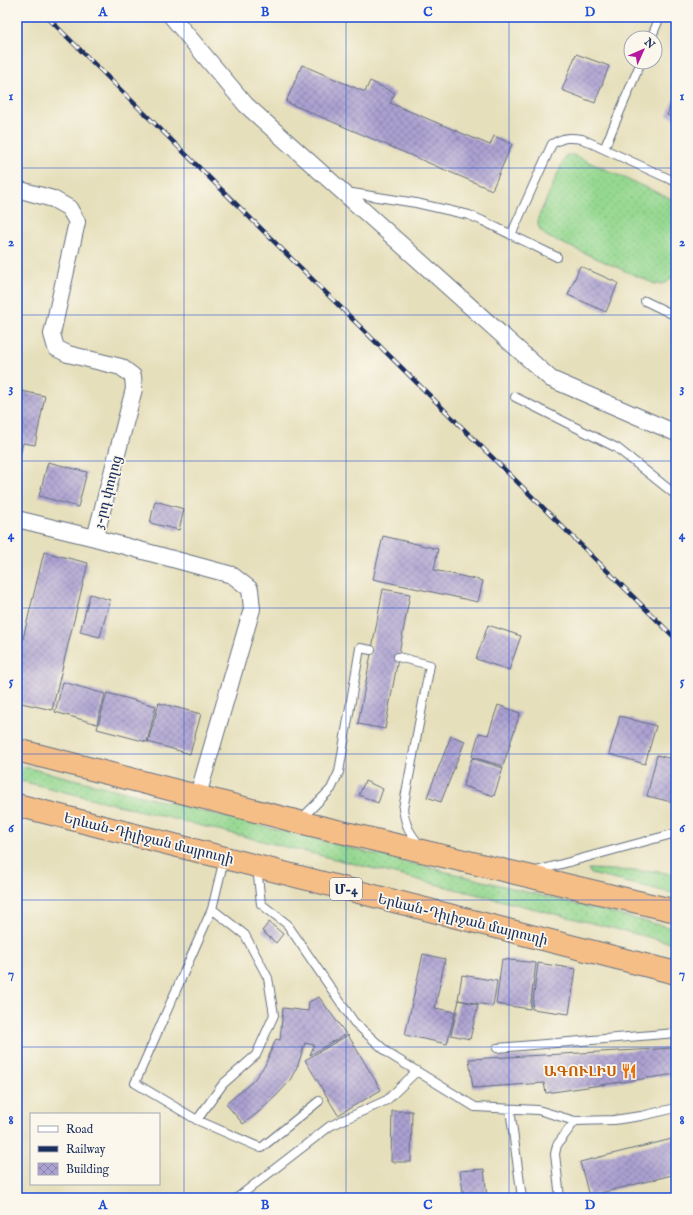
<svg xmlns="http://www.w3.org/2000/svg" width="693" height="1215" font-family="'IM FELL English','Noto Serif Armenian',serif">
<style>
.grass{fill:url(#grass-dots);stroke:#588478}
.building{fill:url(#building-cross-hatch)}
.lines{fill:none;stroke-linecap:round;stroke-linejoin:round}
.lane-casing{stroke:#626d7f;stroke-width:10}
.street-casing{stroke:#626d7f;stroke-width:18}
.highway-casing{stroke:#626d7f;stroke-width:24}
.lane{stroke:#fff;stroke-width:8}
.street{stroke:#fff;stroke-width:16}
.highway{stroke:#f6be87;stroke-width:22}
.rail-casing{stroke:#1b2f5e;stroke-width:4.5}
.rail{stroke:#fbf7ec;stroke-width:3;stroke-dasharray:9;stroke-linecap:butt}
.grid{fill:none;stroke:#1d4ed8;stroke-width:1;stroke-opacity:0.55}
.labels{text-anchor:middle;stroke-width:3.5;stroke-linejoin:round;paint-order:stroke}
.shield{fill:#fbf7ec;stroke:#5e6b89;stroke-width:1}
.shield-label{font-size:13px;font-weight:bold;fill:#1b2f5e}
.street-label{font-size:14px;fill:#1b2f5e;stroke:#fbf7ec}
.food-label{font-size:14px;font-weight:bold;fill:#c56008;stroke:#fbf7ec;text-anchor:end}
.neatline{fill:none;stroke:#1d4ed8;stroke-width:1.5}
.grid-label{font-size:13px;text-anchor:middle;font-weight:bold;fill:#1d4ed8}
</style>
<defs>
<pattern id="grass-dots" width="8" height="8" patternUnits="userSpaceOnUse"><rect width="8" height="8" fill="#95d891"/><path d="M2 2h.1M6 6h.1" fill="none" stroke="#80ba7f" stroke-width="1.8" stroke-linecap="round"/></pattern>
<pattern id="building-cross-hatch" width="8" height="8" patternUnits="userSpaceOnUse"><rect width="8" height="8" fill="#aca1d1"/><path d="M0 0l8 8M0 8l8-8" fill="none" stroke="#8b84ad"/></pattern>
</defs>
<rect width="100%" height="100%" fill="#fbf7ec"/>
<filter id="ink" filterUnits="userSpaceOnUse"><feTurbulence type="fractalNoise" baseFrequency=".025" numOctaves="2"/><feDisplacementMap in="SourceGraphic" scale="8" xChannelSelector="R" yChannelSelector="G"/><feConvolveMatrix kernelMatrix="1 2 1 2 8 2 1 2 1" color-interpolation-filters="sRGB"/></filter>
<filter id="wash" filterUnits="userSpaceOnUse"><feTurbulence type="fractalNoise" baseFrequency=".012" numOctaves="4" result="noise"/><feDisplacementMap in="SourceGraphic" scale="16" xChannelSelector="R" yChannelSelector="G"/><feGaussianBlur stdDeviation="0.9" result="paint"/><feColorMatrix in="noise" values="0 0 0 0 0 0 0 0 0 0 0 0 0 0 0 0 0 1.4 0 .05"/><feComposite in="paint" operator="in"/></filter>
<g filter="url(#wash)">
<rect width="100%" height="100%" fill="#e6dfbb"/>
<!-- grass -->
<path class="grass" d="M 566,155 L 573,155 L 676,201 L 676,271 C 672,281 665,285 655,284 L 548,237 C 541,232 537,228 538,218 Z
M 17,765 L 676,929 L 676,944 L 17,780 Z
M 588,869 L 662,872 L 676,876 L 676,894 L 591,874 Z"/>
<g id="blocks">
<!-- building -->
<path class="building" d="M 576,54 L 609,66 L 595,103 L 562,90 Z
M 302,65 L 365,92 L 370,81 L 395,93 L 390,103 L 490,145 L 494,136 L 512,144 L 492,190 L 286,102 Z
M 676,94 L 676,119 L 667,115 Z
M 580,266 L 618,283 L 606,312 L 568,295 Z
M 17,390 L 45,396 L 35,445 L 23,443 L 21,452 L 17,452 Z
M 48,462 L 87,472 L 78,507 L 39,496 Z
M 155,501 L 184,509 L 179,530 L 150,523 Z
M 383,536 L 438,549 L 434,570 L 483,581 L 478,602 L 373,579 Z
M 44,552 L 88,563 L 52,710 L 17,702 L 17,663 Z
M 383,589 L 410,594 L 385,729 L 358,724 Z
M 90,594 L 110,600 L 100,637 L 80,632 Z
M 488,625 L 521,636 L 509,670 L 476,659 Z
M 63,682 L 105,694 L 97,724 L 55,712 Z
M 107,693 L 156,706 L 147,742 L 97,729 Z
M 159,703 L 201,714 L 190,754 L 148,742 Z
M 498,705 L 520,713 L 503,766 L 472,757 L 479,733 L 488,735 Z
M 620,716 L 656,726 L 645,764 L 609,754 Z
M 451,736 L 465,741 L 441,802 L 427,797 Z
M 657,755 L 676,760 L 676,803 L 647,796 Z
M 472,758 L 503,768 L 494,796 L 463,786 Z
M 365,781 L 383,789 L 378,803 L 359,795 Z
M 269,922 L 283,934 L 276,943 L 262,931 Z
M 423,954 L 445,959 L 435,1008 L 455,1012 L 447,1044 L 405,1035 Z
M 502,959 L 536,963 L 530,1009 L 496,1004 Z
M 538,963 L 576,969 L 569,1014 L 532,1009 Z
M 462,975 L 497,981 L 493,1006 L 458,1000 Z
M 319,997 L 346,1034 L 310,1055 L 314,1045 L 305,1043 L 298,1065 L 289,1082 L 276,1096 L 260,1111 L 243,1124 L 226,1104 L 253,1081 L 265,1065 L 276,1039 L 280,1040 L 283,1008 L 308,1011 L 309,1002 Z
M 459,1000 L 478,1005 L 470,1039 L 451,1035 Z
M 348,1035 L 381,1090 L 338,1115 L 305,1060 Z
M 674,1048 L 676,1062 L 676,1074 L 546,1093 L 544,1083 L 473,1088 L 469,1059 Z
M 392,1111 L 412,1111 L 411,1162 L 391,1162 Z
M 676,1138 L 676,1174 L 589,1196 L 580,1162 Z
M 484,1169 L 487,1198 L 464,1198 L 460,1171 Z"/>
</g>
</g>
<g filter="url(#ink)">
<use href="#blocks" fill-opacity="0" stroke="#626d7f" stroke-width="1"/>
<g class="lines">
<defs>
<path id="lane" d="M 651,38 L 660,17
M 604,149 L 641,62
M 346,192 L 416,203 L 469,215 L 483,221 L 557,257
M 511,235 L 552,144 C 564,137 569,137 582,139 L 676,182
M 645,301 L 676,316
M 515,397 L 617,448 L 676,495
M 398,657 L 430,665 L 403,809 C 406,827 409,832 421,847
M 300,820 L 331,789 L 339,772 L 360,648 L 371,650
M 224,859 L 212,909 L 245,935 L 268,978 L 274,1015 L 256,1055 L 223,1084 L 197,1120 L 261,1148 L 319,1101
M 257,867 L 261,904 L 287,924 L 354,1022 L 389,1054 L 475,1107 L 538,1110 L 575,1121 L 614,1120 L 641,1116 L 676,1108
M 536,871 L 676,833
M 497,1048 L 676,1033
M 510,1109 L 522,1198
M 197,1120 L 135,1083 L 212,909
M 237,1198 L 330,1126 L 387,1100 L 417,1071
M 560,1198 L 555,1154 L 557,1145 L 575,1121"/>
<path id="street" d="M 172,17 L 246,105 L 551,379 L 676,433
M 17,189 L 53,199 L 69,208 L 77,222 L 52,334 L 56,348 L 68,354 L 121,367 L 133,376 L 134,389 L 95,538 L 232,575 L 250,589 L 252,609 L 198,795
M 17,519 L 95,538"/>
<path id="highway" d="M 17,750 L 299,822 L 676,911
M 17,805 L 676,973"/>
</defs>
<!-- lane casing -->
<use href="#lane" class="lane-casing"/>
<!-- street casing -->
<use href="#street" class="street-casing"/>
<!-- highway casing -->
<use href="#highway" class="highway-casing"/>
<!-- lane -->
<use href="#lane" class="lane"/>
<!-- street -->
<use href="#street" class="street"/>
<!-- highway -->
<use href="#highway" class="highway"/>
<defs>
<path id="rail" d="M 47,17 L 676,639"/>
</defs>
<!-- rail casing -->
<use href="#rail" class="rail-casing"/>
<!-- rail -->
<use href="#rail" class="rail"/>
</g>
</g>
<!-- grid -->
<path class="grid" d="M 184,17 L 184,1198M 346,17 L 346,1198M 509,17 L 509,1198M 17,168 L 676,168M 17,315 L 676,315M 17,461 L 676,461M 17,608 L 676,608M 17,754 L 676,754M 17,900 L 676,900M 17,1047 L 676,1047"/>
<!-- icons -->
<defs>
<symbol id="restaurant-bare" viewBox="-9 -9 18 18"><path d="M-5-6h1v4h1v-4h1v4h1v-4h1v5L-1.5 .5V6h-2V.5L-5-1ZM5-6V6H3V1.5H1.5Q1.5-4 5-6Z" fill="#e8710a" stroke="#fbf7ec" stroke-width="2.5" paint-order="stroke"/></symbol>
</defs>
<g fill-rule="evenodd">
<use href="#restaurant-bare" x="618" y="1060" width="22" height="22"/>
</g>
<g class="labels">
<!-- shield labels -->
<rect class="shield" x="330" y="878" width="32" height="22" rx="3"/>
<g class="shield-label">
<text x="346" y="894">Մ-4</text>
</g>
<!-- street labels -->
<g class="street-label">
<text transform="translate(107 492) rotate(-75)" y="5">3-րդ փողոց</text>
<text transform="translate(149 838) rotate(14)" y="5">Երևան-Դիլիջան մայրուղի</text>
<text transform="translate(463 919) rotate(14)" y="5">Երևան-Դիլիջան մայրուղի</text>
</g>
<!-- food labels -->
<g class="food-label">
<text x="617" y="1076">ԱԳՈՒԼԻՍ</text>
</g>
</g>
<!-- margin -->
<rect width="693" height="1215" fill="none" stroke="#fbf7ec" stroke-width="44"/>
<!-- legend -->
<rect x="30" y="1113" width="130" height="72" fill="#fbf7ec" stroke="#a1a7b3"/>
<rect x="38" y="1126" width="20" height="6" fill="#ffffff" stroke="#a1a7b3"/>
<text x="66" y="1133" font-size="12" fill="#1b2f5e">Road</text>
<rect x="38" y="1146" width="20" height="6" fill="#1b2f5e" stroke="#a1a7b3"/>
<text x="66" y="1153" font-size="12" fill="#1b2f5e">Railway</text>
<rect x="38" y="1163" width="20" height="12" fill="url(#building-cross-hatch)" stroke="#a1a7b3"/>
<text x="66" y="1173" font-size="12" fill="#1b2f5e">Building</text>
<!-- north arrow -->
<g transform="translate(643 50) rotate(45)"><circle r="19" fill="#fbf7ec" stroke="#a1a7b3"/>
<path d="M0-3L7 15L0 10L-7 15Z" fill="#b5179e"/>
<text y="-6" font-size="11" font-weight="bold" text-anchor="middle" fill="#1b2f5e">N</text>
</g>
<rect x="22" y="22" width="649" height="1171" class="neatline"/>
<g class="grid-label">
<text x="103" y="16">A</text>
<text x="265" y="16">B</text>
<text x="428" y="16">C</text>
<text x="590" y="16">D</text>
<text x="11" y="100">1</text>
<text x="682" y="100">1</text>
<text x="11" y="246">2</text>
<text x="682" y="246">2</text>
<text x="11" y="392">3</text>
<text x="682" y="392">3</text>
<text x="11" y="539">4</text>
<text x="682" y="539">4</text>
<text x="11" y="685">5</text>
<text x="682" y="685">5</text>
<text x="11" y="832">6</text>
<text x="682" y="832">6</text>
<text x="11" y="978">7</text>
<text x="682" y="978">7</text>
<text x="11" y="1124">8</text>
<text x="682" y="1124">8</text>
<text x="103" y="1209">A</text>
<text x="265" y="1209">B</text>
<text x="428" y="1209">C</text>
<text x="590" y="1209">D</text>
</g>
</svg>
